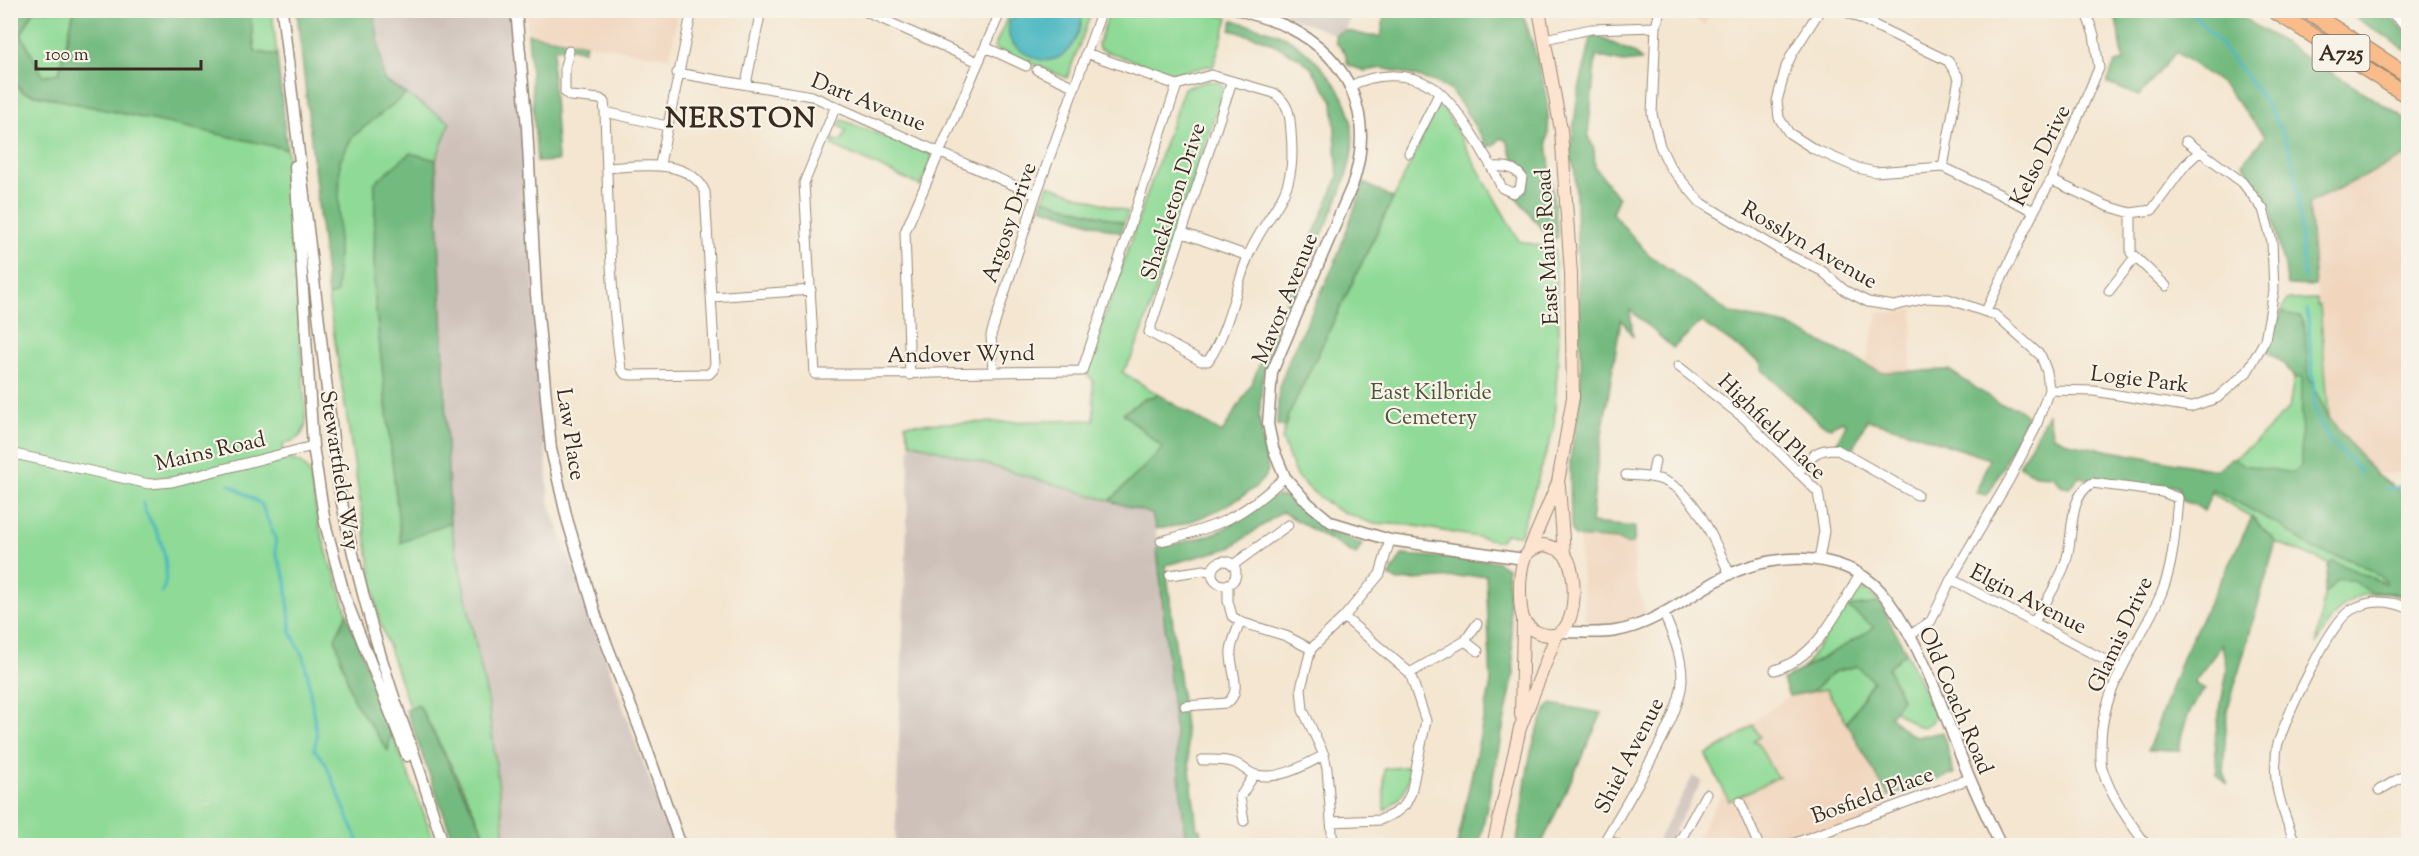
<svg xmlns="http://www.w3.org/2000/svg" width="2419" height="856" font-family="'Sorts Mill Goudy',serif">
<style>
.built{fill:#f1d5bd}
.industrial{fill:#cec1ba}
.green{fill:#8fda96;stroke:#65825a;stroke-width:1.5}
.forest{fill:#73ba7f;stroke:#57724e;stroke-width:1.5}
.water{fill:#48b7c1;stroke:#427070;stroke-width:1.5}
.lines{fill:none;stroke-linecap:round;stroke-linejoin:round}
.stream{stroke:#48b7c1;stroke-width:3}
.minor-casing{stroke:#988877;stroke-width:11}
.tertiary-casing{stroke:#988877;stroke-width:13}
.secondary-casing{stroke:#988877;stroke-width:14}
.trunk-casing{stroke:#988877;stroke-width:17}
.minor{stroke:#fff;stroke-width:9}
.tertiary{stroke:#fff;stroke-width:10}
.secondary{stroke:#fde4d0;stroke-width:12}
.trunk{stroke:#f9bc8a;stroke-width:15}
.labels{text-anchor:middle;stroke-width:4.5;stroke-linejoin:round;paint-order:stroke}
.shield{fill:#f7f3e8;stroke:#73665b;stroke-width:1.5}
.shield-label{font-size:21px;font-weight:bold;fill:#3b2a1e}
.street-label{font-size:22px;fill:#3b2a1e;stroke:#f7f3e8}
.park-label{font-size:22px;fill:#50563c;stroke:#f7f3e8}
.district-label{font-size:28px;font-weight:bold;letter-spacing:1.5px;fill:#3b2a1e;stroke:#f7f3e8}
</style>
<rect width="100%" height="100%" fill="#f7f3e8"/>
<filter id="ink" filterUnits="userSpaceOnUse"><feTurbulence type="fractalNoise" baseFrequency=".0167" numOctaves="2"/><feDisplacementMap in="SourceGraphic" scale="12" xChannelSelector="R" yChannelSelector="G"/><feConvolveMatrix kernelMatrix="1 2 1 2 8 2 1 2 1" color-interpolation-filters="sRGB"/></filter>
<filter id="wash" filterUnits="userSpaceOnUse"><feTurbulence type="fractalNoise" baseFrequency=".008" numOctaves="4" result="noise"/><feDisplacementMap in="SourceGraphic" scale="24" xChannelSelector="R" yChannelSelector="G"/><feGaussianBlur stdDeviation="1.35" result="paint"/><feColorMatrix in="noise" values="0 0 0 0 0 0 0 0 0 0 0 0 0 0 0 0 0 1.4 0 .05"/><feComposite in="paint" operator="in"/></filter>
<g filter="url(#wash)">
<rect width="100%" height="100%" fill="#f4e6d0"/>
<!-- built -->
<path class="built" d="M 526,11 L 678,11 L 670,58 L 528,34 Z
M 1680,11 L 1713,11 L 1704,25 Z
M 2408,155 L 2408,472 L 2376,475 L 2329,418 L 2309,203 Z
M 1914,309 L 1910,371 L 1881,372 L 1866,364 L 1878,312 L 1894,313 Z
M 1579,538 L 1619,540 L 1628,545 L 1634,542 L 1634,577 L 1646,613 L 1611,626 L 1585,620 Z
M 1826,689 L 1888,796 L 1895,814 L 1821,842 L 1821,845 L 1692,846 L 1724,790 L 1709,754 L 1789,696 Z"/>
<!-- industrial -->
<path class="industrial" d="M 374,11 L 515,11 L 549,502 L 665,823 L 693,845 L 506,845 L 488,701 L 450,522 L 436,160 L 450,123 L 384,80 Z
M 1274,11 L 1354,11 L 1341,37 Z
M 910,442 L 1152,514 L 1156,529 L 1158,574 L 1186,845 L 895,846 Z
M 1693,776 L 1702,781 L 1667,845 L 1655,845 Z"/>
<!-- green -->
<path class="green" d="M 34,11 L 74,11 L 59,74 L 43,76 L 21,34 Z
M 250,11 L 272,11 L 277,55 L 255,52 Z
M 1010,11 L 1092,11 L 1067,78 L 994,48 Z
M 1110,11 L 1203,11 L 1228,18 L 1213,67 L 1208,66 L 1172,74 L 1099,49 L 1098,44 Z
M 10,77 L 23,92 L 287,149 L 306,423 C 303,437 297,440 283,444 L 284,458 L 299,462 L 306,468 L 311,478 L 319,525 L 332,570 L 334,570 L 388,750 L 391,730 L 436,845 L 11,845 Z
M 1208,81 L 1218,82 L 1222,85 L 1223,91 L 1141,335 L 1131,359 L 1122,372 L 1159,395 L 1146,398 L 1123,413 L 1163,448 L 1110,501 L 910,442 L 905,424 L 1094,420 L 1093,380 L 1087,375 L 1088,364 L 1184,88 Z
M 406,94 L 450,122 L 436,160 L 410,153 L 375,183 L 374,292 L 401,542 L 450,522 L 488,701 L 506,845 L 490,845 L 459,780 L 419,705 L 410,709 L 378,616 L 328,297 L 337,293 L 340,161 L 352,137 Z
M 1440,102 L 1519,241 L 1555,249 L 1559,332 L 1554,428 L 1520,535 L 1506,534 L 1499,541 L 1410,525 L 1371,523 L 1336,509 L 1314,493 L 1296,476 L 1282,439 L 1288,416 Z
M 842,120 L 933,155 L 921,186 L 832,145 L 833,139 L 841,142 L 846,130 L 839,126 Z
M 1048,185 L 1128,212 L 1124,223 L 1043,199 Z
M 2317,299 L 2317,306 L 2320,306 L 2329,418 L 2376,475 L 2403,493 L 2408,493 L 2408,598 C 2358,584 2339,601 2316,645 L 2329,564 L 2276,542 L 2252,518 L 2212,493 L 2216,470 L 2252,445 L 2289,408 L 2294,378 L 2285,364 L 2264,349 L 2287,300 Z
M 1859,585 L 1880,603 L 1849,607 L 1875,627 L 1860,637 L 1804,668 Z
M 1906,652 L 1935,716 L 1932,722 L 1923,727 L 1915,725 L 1894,710 L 1902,699 L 1888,668 Z
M 1857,666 L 1873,681 L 1847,723 L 1826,689 L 1811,692 L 1834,672 Z
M 1753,725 L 1760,737 L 1753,741 L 1758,743 L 1775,775 L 1779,777 L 1729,801 L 1706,755 L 1736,738 Z
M 1412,766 C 1408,786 1403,800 1384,810 L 1384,769 Z"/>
<!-- forest -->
<path class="forest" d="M 10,11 L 34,11 L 21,34 L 43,76 L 59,73 L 74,11 L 250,11 L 255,52 L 277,55 L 287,149 L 23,92 L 11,77 Z
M 297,11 L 374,11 L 384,80 L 406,94 L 352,137 L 340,161 L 337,293 L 328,296 Z
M 1381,11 L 1522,11 C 1534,49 1554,103 1547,142 L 1558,237 L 1554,239 L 1540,227 L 1513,193 L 1526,191 C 1529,171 1528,174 1515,160 C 1511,155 1509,147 1507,141 L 1500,138 L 1494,146 L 1487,146 L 1463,107 L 1450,90 L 1435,82 L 1407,74 L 1382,68 L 1365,71 L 1348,65 L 1345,52 L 1336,43 L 1335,35 L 1344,30 L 1369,36 L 1381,36 L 1384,19 Z
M 2102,11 L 2232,11 L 2408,120 L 2408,155 L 2309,203 L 2315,286 L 2288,285 L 2270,206 L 2243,163 L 2265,136 L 2224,86 L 2176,52 L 2139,96 L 2107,83 L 2115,63 L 2124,61 L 2115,14 L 2106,16 Z
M 2345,11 L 2383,11 L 2408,33 L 2408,51 Z
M 1233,20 C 1250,26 1270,29 1285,37 C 1308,49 1340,84 1348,108 C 1353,123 1354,143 1351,158 C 1343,195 1321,234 1306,269 L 1300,266 L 1338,177 L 1333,101 L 1312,69 L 1301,59 L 1266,40 L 1230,30 Z
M 528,34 L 586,44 L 584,51 L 564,46 L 563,49 L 555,48 L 552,67 L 558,161 L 537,162 Z
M 1592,34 L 1632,52 L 1642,60 L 1623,62 L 1596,56 L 1588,134 L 1594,150 L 1595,167 L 1618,198 L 1612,213 L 1648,254 L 1730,313 L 1787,325 L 1881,372 L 1949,370 L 2000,404 L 2018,408 L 2028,416 C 2012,442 2004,470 1987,495 L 1976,493 L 1989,459 L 1904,430 L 1867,420 L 1852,450 L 1848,452 L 1835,445 L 1846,425 L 1843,421 L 1830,427 L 1820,423 L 1761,369 L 1761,363 L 1701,322 L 1673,348 L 1630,310 L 1633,337 L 1621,319 L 1598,458 L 1591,523 L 1635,527 L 1634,542 L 1628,545 L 1619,540 L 1575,537 L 1571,528 L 1570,460 L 1580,396 L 1581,365 L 1575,172 L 1570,153 L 1578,94 Z
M 410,153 L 436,160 L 450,522 L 401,543 L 374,292 L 375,182 Z
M 1364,183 L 1393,198 L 1288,416 L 1285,427 L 1277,425 L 1279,387 L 1290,357 L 1334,265 Z
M 1043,199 L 1124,223 L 1121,233 L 1041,207 Z
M 1298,272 L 1303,274 L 1263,373 L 1259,417 L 1268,470 C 1262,492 1205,517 1183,524 C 1175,527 1165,527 1156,529 L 1152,514 L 1110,501 L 1163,448 L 1123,413 L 1146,398 L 1159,395 L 1222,433 L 1251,385 Z
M 2282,312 L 2301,317 L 2305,331 L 2309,378 L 2329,418 L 2376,475 L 2403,493 L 2408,493 L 2408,598 L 2391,593 L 2370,592 L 2351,580 L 2338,580 L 2324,595 L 2329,564 L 2333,561 L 2386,584 L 2386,581 L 2359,563 L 2313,549 L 2277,524 L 2213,489 L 2204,511 L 2195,505 L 2182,501 L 2178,487 L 2157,484 L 2147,490 L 2079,477 L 2069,488 L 2061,485 L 2053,476 L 2035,475 L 2019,466 L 2048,414 L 2053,436 L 2072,444 L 2216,470 L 2233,458 L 2244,465 L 2293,473 L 2301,466 L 2302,377 L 2294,378 L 2285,364 L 2264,349 Z
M 1277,496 C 1303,498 1305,512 1323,526 C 1334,534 1350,539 1362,544 L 1356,555 L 1282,512 L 1230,548 L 1166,565 L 1197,829 L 1200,829 L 1203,845 L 1186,845 L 1157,548 C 1180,543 1209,538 1229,526 C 1245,516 1259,501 1277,496 Z
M 2252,518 L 2276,542 L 2227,712 L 2223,773 L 2228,785 L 2217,775 L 2215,737 L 2227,671 L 2222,644 L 2194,683 L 2205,689 C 2191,705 2180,729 2180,750 L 2148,750 L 2184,653 Z
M 1402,555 L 1496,561 L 1507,568 L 1514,674 L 1479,845 L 1457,845 L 1491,683 L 1486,575 L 1398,581 L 1389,576 Z
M 1880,603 L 1906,652 L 1888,668 L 1902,699 L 1890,716 C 1911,739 1913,738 1943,732 L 1954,774 L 1888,796 L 1847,723 L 1873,681 L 1857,666 L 1834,672 L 1811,692 L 1789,696 L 1783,680 L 1860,637 L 1874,627 L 1847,607 Z
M 347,614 L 391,730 L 388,751 L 353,700 L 335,638 Z
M 1550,704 L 1602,713 L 1541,845 L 1516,845 C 1526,799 1524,746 1550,704 Z
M 419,705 L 490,845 L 455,845 L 406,710 Z"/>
<!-- water -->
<path class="water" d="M 1025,11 L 1083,11 C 1080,48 1055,77 1019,49 C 1015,46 1009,41 1009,35 C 1008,30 1009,25 1009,21 Z"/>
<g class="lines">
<!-- stream -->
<path class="stream" d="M 2190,10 C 2226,51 2284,112 2294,167 C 2300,203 2301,241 2304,278
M 2307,310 L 2316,414 L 2329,439 L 2362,473
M 229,484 L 261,504 L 275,537 L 276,554 L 286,580 L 291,632 L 304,659 L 308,677 L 317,737 L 314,749 L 325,762 L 360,846
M 2387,489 L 2408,485
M 143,502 C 143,512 150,518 154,527 C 164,545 171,573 162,592"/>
</g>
</g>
<g filter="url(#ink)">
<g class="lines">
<defs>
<path id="minor" d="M 862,10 L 978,62
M 1660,10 L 1656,27 L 1652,114 L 1660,146 L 1670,167 L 1700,202 L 1785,253 L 1822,271 L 1844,290 L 1868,302 L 1894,306 L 1927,298 L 1948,299 L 1995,315 L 2041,356 L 2047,372 L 2049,390 L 2035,429 L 2009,480 L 1951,579 L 1931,621 L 1909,636
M 1820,10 L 1792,54 L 1786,67 L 1777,101 L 1779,118 L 1789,133 L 1814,149 L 1858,168 L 1875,172 L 1943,167 L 2034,211
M 1843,10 L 1948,61 L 1959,78 L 1943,167
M 2388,10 L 2408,28
M 1545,39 L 1591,29 L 1656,27
M 985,47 L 1026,66
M 569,51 L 565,66 L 565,92 L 570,96 L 600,99 L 604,102 L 605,112 L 667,126
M 1086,53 L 1177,85 L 1211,75 L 1274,93 C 1289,104 1290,114 1291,132 C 1293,155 1293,178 1281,199 C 1270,219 1255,237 1247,259 C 1235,291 1227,334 1208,361 L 1201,361 L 1149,332 L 1232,81
M 1037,70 L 1075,87
M 677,73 L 812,96 L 1036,195
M 746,84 L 761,10
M 1351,86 C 1374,73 1407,72 1431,86 C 1455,100 1490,162 1502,188 L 1513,193 L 1520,189 L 1522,177 C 1514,167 1505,166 1493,167
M 836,106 L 804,183 L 815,374 C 904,375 993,371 1082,371 L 1177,85
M 605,112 C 608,197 609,284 621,369 L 625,374 L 631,375 L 709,374 L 713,370 L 715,364 L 705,192 C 690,157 638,166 607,168
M 1409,153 L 1439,94
M 660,164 L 692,10
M 2051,180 L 2107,206 L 2131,213 L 2152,210 L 2185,165 L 2199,152
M 2131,213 L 2131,253 L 2166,286
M 1183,233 L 1248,256
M 2109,291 L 2135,257
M 712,297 L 811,290
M 1986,311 L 2034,211 L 2051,180 L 2099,68 L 2094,35 L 2085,10
M 1678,366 L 1745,419 L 1818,492 L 1824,531 L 1819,560
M 993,371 L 991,335 L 1036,195 L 1102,10
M 910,375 L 905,232 L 999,15
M 2049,390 L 2094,391 L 2190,407 L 2217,398 L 2247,372 L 2265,340 L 2274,291 L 2272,242 L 2263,209 L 2242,182 L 2186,141
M 10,453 L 149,484 L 172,482 L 313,446
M 1798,473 C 1811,457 1814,449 1836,449 L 1917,495
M 1626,475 C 1637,476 1648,476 1659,479 C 1698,491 1713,541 1730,574
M 1652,477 L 1655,461
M 1161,541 C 1218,527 1241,518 1285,477
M1212 573a12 12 0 1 1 24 0a12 12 0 1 1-24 0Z
M 1233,565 L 1288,525
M 1170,575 L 1204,570 L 1212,572
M 1951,579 L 2122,669
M 1228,584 L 1228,601 L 1232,616 L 1240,622 L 1286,636 L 1311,649
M 2034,622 C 2045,603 2058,584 2065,564 C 2075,538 2066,499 2092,483 L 2162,492 L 2178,498 C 2175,530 2174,562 2162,592 C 2140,644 2099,689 2101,748 C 2101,755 2100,764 2103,771 C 2112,799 2130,822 2147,846
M 1465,641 L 1478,651
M 1775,670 C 1819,656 1837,611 1860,575
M 1410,673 L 1465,641 L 1477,624
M 1185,706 L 1227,703 C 1244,691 1229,667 1231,650 C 1232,641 1237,631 1240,622
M 1202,760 C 1212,760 1225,759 1235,763 C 1242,766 1248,773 1256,775 C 1280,780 1303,766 1324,755
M 2379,790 C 2390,785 2398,778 2408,774
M 1740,802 L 1759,846
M 1244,821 L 1240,797 L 1254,775
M 1331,822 L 1380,820 L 1395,813 L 1405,805 L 1411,793 L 1426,721 L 1410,673 L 1344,617
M 1606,839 L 1622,846
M 1333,846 L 1327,769 L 1324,755 L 1303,710 L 1301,688 L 1311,649 L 1344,617 L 1380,574 L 1390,540
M 1602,846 C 1622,808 1683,717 1682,678 C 1682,655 1672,633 1663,612
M 1677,846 L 1706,794
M 1787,846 L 1969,779
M 2283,846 L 2294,840
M 2298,846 L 2294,840 C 2284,814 2273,788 2276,760 C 2276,753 2277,744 2280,738 C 2289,712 2330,622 2351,610 C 2370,599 2389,600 2408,608"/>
<path id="tertiary" d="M 282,10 L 338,482 C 355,575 381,665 414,754 C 425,785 433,815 444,846
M 516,10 L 527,127 L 536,294 L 551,449 L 567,519 L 597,619 L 642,735 L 681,846
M 1240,10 C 1256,16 1273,20 1288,27 C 1353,59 1375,120 1352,186 L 1272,372 L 1268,424 L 1273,448 L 1285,477 L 1308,503 L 1331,522 L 1390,540 L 1524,559
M 295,166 L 313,446 L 325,523 L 345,597 L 407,756
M 1562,632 C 1580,632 1599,634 1616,631 C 1658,624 1692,592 1730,574 C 1779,551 1851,550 1887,599 C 1922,646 1941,705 1962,759 C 1973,788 1987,817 2001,846"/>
<path id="secondary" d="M 1559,486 L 1564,553
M 1543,545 C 1550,546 1558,548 1564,554 C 1578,567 1579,633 1553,635 C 1542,636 1531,631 1525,622 C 1518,612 1518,564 1527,554 C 1531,549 1537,547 1543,545 Z
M 1528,553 L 1558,482 L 1573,397 L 1571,274 L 1561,130 L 1539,10
M 1521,715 L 1523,620
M 1493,846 L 1520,728 L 1556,636"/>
<path id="trunk" d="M 2273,10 L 2408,96
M 2306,10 L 2408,76"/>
</defs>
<!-- minor casing -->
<use href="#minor" class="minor-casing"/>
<!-- tertiary casing -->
<use href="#tertiary" class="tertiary-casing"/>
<!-- secondary casing -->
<use href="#secondary" class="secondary-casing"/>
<!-- trunk casing -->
<use href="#trunk" class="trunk-casing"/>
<!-- minor -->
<use href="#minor" class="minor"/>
<!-- tertiary -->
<use href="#tertiary" class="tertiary"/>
<!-- secondary -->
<use href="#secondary" class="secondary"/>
<!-- trunk -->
<use href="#trunk" class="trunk"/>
</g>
</g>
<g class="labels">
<!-- shield labels -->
<rect class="shield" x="2312.5" y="35" width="57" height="36" rx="4.5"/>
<g class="shield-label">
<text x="2341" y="60">A725</text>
</g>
<!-- street labels -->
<g class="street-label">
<text transform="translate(869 101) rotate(22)" y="8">Dart Avenue</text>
<text transform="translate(2039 155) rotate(-64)" y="8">Kelso Drive</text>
<text transform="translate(1172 201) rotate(-72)" y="8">Shackleton Drive</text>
<text transform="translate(1008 222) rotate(-71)" y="8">Argosy Drive</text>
<text transform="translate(1810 244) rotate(30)" y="8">Rosslyn Avenue</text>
<text transform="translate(1546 247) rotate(-93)" y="8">East Mains Road</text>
<text transform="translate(1284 298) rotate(-68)" y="8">Mavor Avenue</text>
<text transform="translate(961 353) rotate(-1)" y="8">Andover Wynd</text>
<text transform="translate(2140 378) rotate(7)" y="8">Logie Park</text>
<text transform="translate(1773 426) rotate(44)" y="8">Highfield Place</text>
<text transform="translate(572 434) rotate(81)" y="8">Law Place</text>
<text transform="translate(210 450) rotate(-13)" y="8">Mains Road</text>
<text transform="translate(341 470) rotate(81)" y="8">Stewartfield Way</text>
<text transform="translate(2029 598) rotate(27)" y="8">Elgin Avenue</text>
<text transform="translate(2119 634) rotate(-65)" y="8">Glamis Drive</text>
<text transform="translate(1957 700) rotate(67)" y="8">Old Coach Road</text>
<text transform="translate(1628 755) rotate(-63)" y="8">Shiel Avenue</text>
<text transform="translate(1872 794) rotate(-20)" y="8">Bosfield Place</text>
</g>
<!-- park labels -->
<g class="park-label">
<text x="1431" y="399">East Kilbride<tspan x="1431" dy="25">Cemetery</tspan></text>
</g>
<!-- district labels -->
<g class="district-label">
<text x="741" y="127">NERSTON</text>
</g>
</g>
<!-- margin -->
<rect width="2419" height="856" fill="none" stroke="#f7f3e8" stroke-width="36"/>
<!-- scale -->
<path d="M36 60v9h165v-9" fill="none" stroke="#3b2a1e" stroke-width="3"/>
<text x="45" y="60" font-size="18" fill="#3b2a1e" stroke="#f7f3e8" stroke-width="4.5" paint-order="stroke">100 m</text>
</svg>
